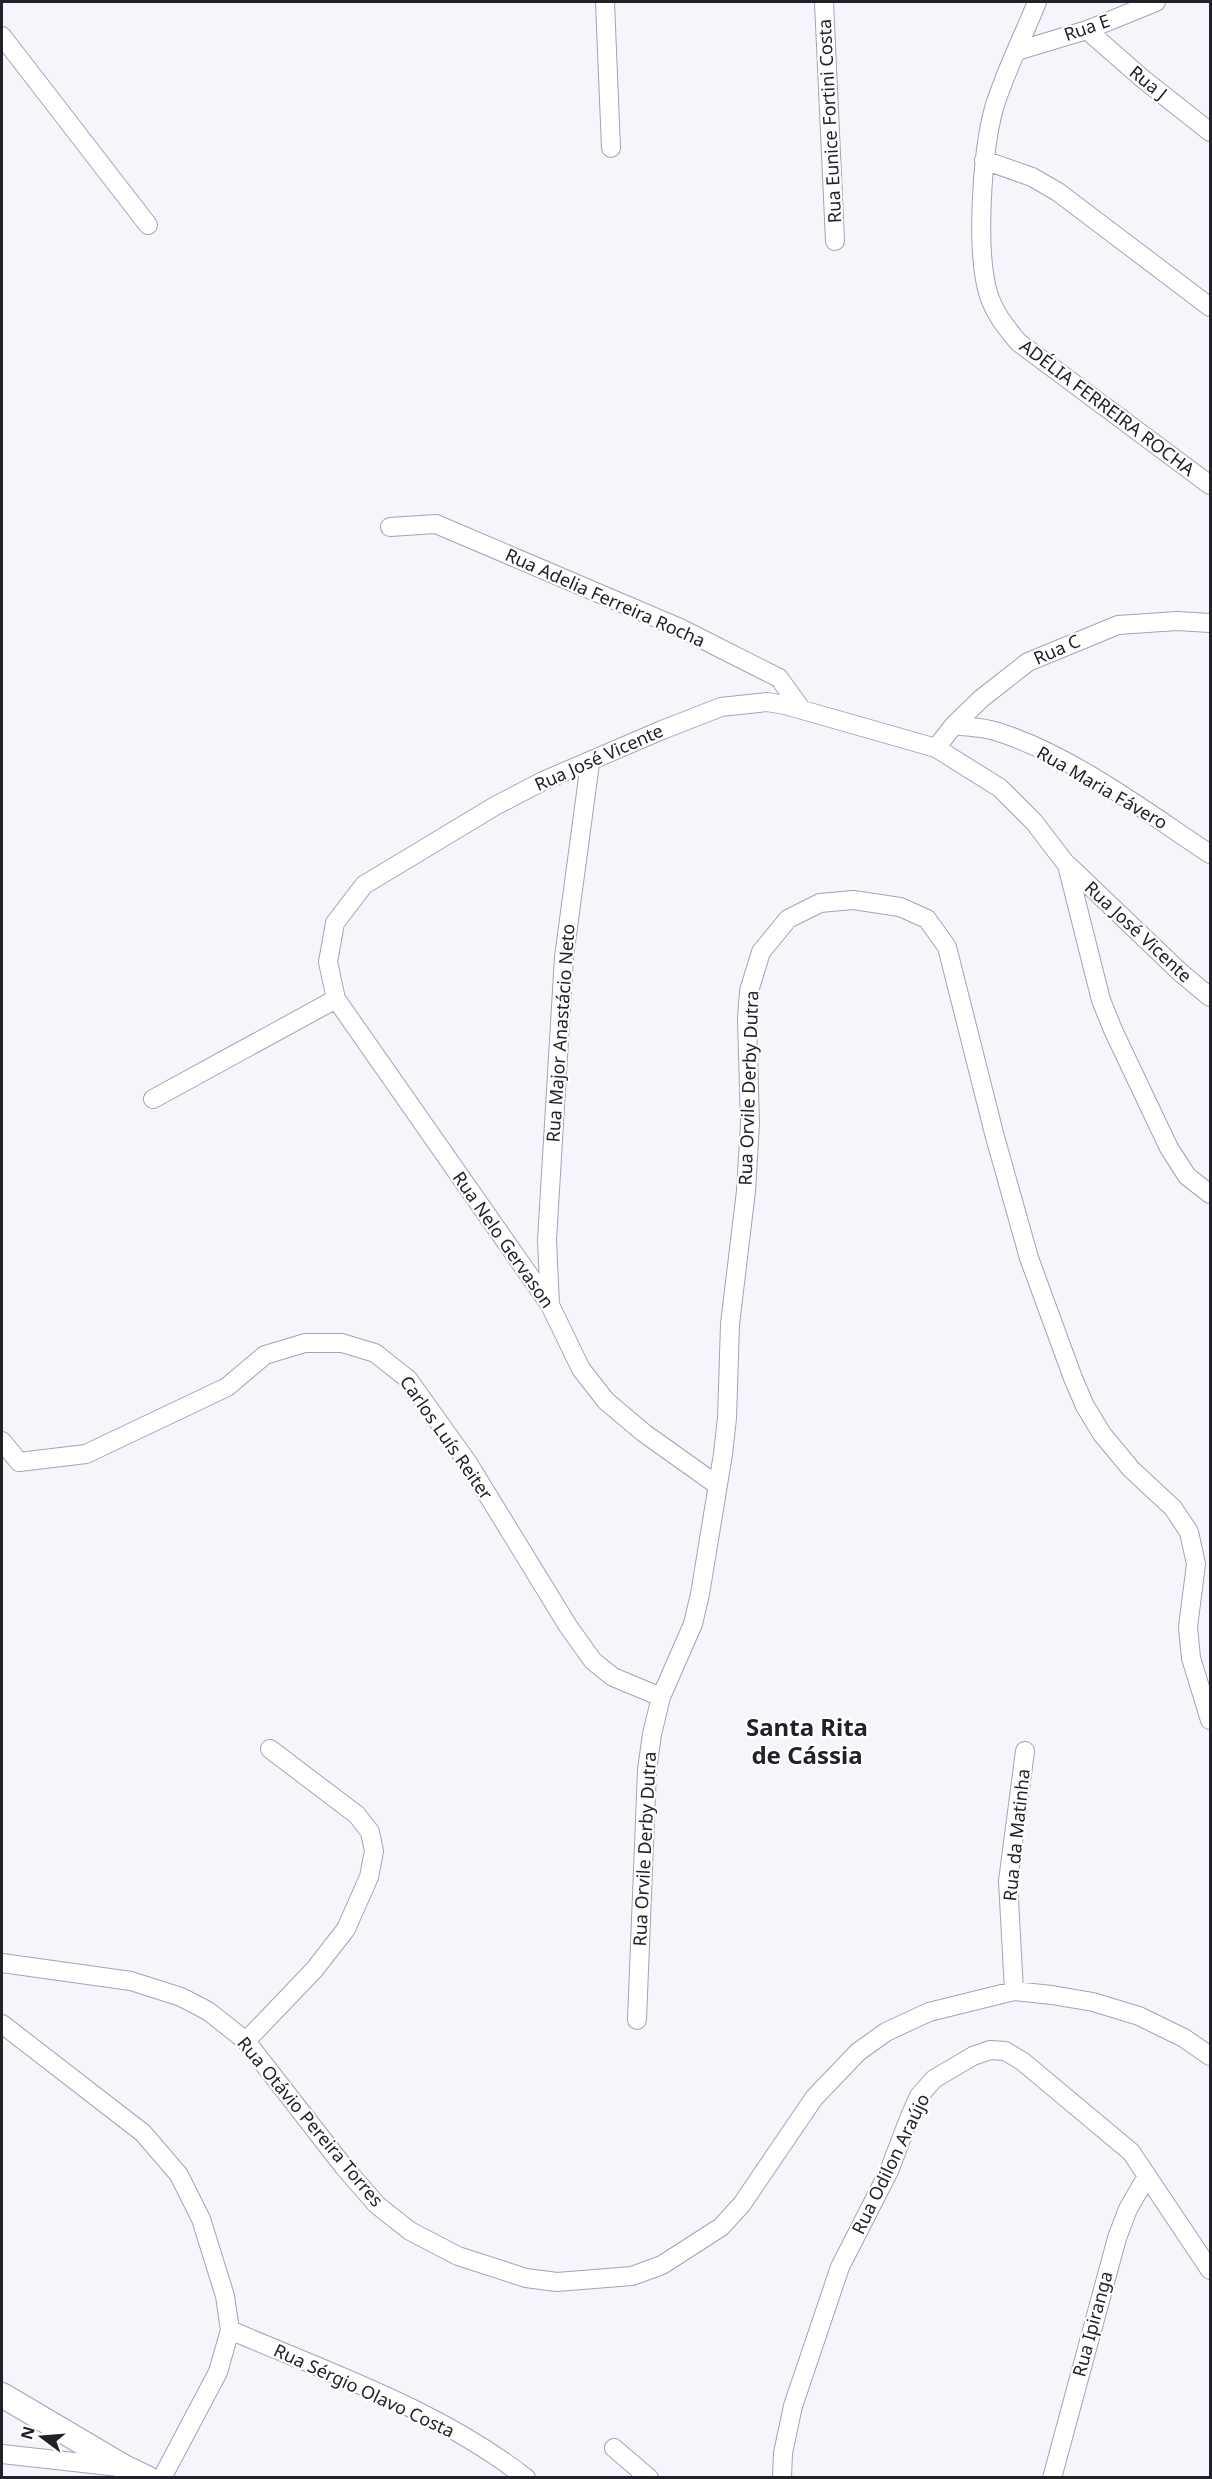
<svg xmlns="http://www.w3.org/2000/svg" width="1212" height="2479" font-family="'Noto Sans',sans-serif">
<style>
.lines{fill:none;stroke-linecap:round;stroke-linejoin:round}
.street-casing{stroke:#a7a0ba;stroke-width:20}
.secondary-casing{stroke:#a7a0ba;stroke-width:26}
.street{stroke:#fff;stroke-width:18}
.secondary{stroke:#fff;stroke-width:24}
.labels{text-anchor:middle;stroke-width:4.5;stroke-linejoin:round;paint-order:stroke}
.street-label{font-size:18px;fill:#23202a;stroke:#fff}
.district-label{font-size:24px;font-weight:bold;fill:#23202a;stroke:#fff}
</style>
<rect width="100%" height="100%" fill="#f6f5fb"/>
<g class="lines">
<defs>
<path id="street" d="M 605,2 L 611,148
M 824,2 L 835,241
M 1037,2 C 1023,37 1005,72 994,108 C 982,152 975,253 989,296 C 995,314 1006,327 1018,342 L 1210,485
M 1087,30 L 1143,79 L 1210,132
M 2,36 L 148,225
M 1017,51 L 1087,30 L 1156,2
M 984,160 L 1032,177 L 1058,192 L 1210,307
M 390,527 L 436,524 L 680,628 L 779,678 L 802,710
M 954,725 C 967,727 982,727 995,731 C 1070,754 1145,811 1210,854
M 936,748 L 954,725 L 982,698 L 1028,662 L 1118,625 L 1177,621 L 1210,623
M 1069,866 L 1181,973 L 1210,997
M 153,1099 L 336,999
M 550,1305 L 547,1240 L 564,957 L 590,763
M 2,1441 L 19,1462 L 86,1454 L 227,1387 L 265,1355 L 305,1343 L 342,1343 L 375,1353 L 408,1379 L 468,1463 L 568,1626 L 593,1661 L 613,1677 L 661,1697
M 717,1485 L 644,1433 L 606,1401 L 581,1369 L 550,1305 L 336,999 L 328,962 L 335,923 L 364,885 L 495,806 L 543,781 L 662,730 L 721,707 L 767,702 L 785,705 L 936,748 L 1000,788 L 1034,822 L 1067,865 L 1101,1000 L 1113,1030 L 1169,1148 L 1187,1176 L 1210,1194
M 2,1963 L 131,1981 L 181,1997 L 208,2011 L 246,2041 L 344,2167 L 377,2205 L 410,2231 L 458,2256 L 526,2278 L 557,2282 L 632,2276 L 662,2265 L 721,2227 L 742,2204 L 814,2098 L 858,2052 L 886,2032 L 929,2012 L 1014,1991 L 1052,1995 L 1093,2002 L 1139,2016 L 1184,2038 L 1210,2056
M 1014,1991 L 1008,1881 L 1025,1751
M 637,2020 L 647,1770 L 652,1734 L 661,1697 L 693,1624 L 700,1594 L 723,1454 L 727,1418 L 730,1324 L 746,1191 L 750,1123 L 747,1019 L 749,991 L 761,952 L 788,919 L 820,903 L 853,900 L 900,907 L 927,919 L 947,947 L 995,1137 L 1029,1258 L 1073,1378 L 1085,1406 L 1102,1434 L 1131,1469 L 1173,1508 L 1189,1532 L 1196,1564 L 1188,1627 L 1191,1658 L 1210,1720
M 2,2024 L 143,2133 L 179,2175 L 201,2219 L 225,2296 L 230,2330 L 218,2372 L 162,2478
M 246,2041 L 314,1970 L 346,1929 L 369,1877 L 374,1851 L 370,1832 L 357,1815 L 270,1749
M 230,2330 C 330,2373 439,2410 526,2478
M 614,2448 L 649,2478
M 2,2454 L 119,2467
M 782,2478 L 783,2453 L 793,2406 L 840,2267 L 889,2171 L 910,2116 L 919,2096 L 934,2079 L 973,2056 L 990,2050 L 1005,2051 L 1022,2061 L 1131,2152 L 1210,2270
M 1052,2478 L 1117,2238 L 1128,2209 L 1147,2176"/>
<path id="secondary" d="M 2,2395 L 124,2467 L 147,2478"/>
</defs>
<!-- street casing -->
<use href="#street" class="street-casing"/>
<!-- secondary casing -->
<use href="#secondary" class="secondary-casing"/>
<!-- street -->
<use href="#street" class="street"/>
<!-- secondary -->
<use href="#secondary" class="secondary"/>
</g>
<g class="labels">
<!-- street labels -->
<g class="street-label">
<text transform="translate(1087 28) rotate(-19)" y="6">Rua E</text>
<text transform="translate(1148 83) rotate(39)" y="6">Rua J</text>
<text transform="translate(830 121) rotate(-93)" y="6">Rua Eunice Fortini Costa</text>
<text transform="translate(1107 408) rotate(37)" y="6">ADÉLIA FERREIRA ROCHA</text>
<text transform="translate(605 598) rotate(24)" y="6">Rua Adelia Ferreira Rocha</text>
<text transform="translate(1057 650) rotate(-24)" y="6">Rua C</text>
<text transform="translate(599 758) rotate(-24)" y="6">Rua José Vicente</text>
<text transform="translate(1102 788) rotate(30)" y="6">Rua Maria Fávero</text>
<text transform="translate(1138 932) rotate(43)" y="6">Rua José Vicente</text>
<text transform="translate(561 1033) rotate(-86)" y="6">Rua Major Anastácio Neto</text>
<text transform="translate(749 1088) rotate(-88)" y="6">Rua Orvile Derby Dutra</text>
<text transform="translate(503 1240) rotate(55)" y="6">Rua Nelo Gervason</text>
<text transform="translate(446 1438) rotate(55)" y="6">Carlos Luís Reiter</text>
<text transform="translate(1017 1835) rotate(-84)" y="6">Rua da Matinha</text>
<text transform="translate(645 1849) rotate(-87)" y="6">Rua Orvile Derby Dutra</text>
<text transform="translate(310 2122) rotate(50)" y="6">Rua Otávio Pereira Torres</text>
<text transform="translate(891 2164) rotate(-64)" y="6">Rua Odilon Araújo</text>
<text transform="translate(1093 2324) rotate(-75)" y="6">Rua Ipiranga</text>
<text transform="translate(364 2391) rotate(25)" y="6">Rua Sérgio Olavo Costa</text>
</g>
<!-- district labels -->
<g class="district-label">
<text x="807" y="1736">Santa Rita<tspan x="807" dy="28">de Cássia</tspan></text>
</g>
</g>
<!-- border -->
<rect width="1212" height="2479" fill="none" stroke="#23202a" stroke-width="6"/>
<!-- north arrow -->
<g transform="translate(42 2437) rotate(286)" stroke="#ffffff" stroke-width="4.5" paint-order="stroke">
<path d="M0-4.5L10 22L0 15L-10 22Z" fill="#23202a"/>
<text y="-9" font-size="16" font-weight="bold" text-anchor="middle" fill="#23202a">N</text>
</g>
</svg>
